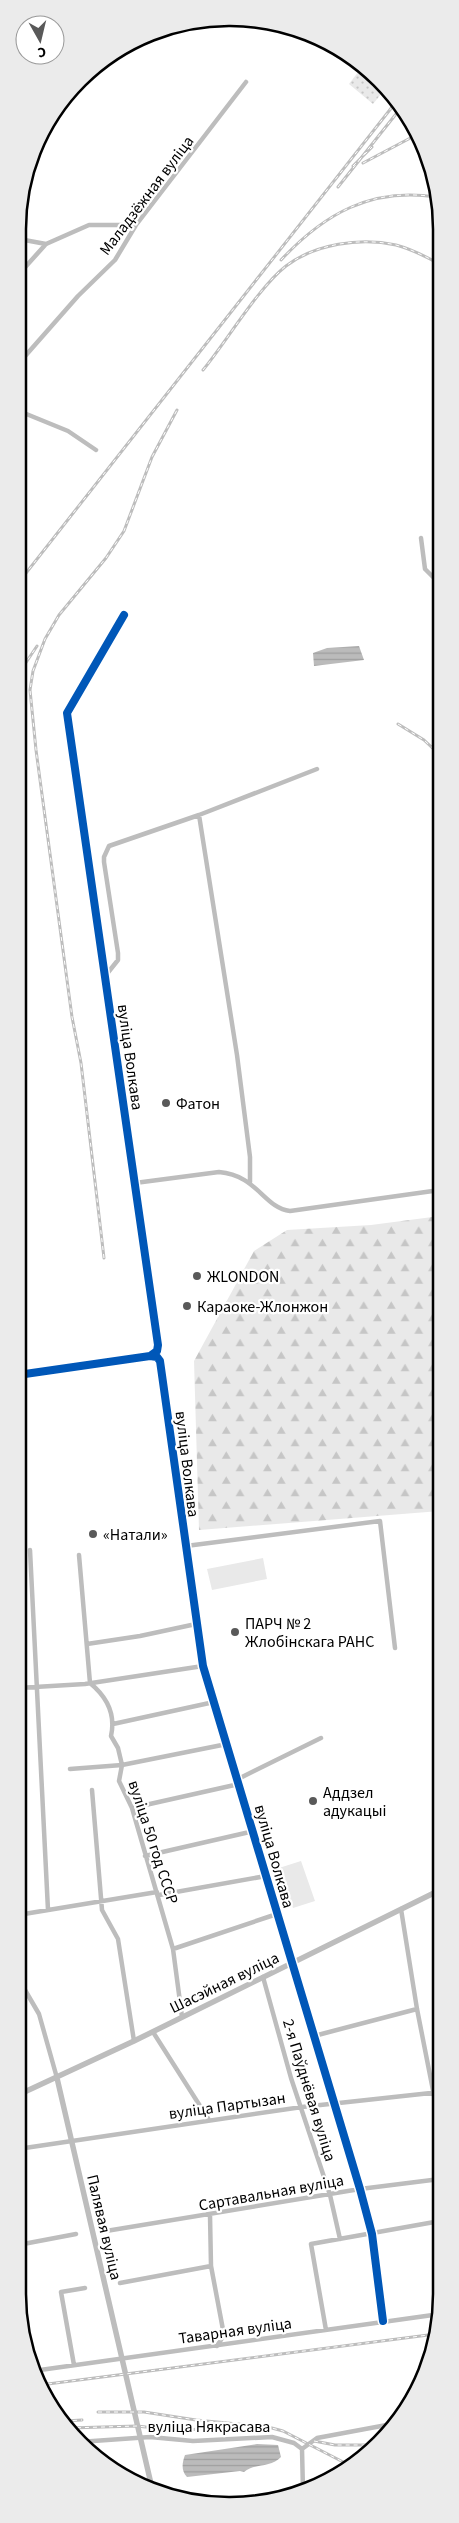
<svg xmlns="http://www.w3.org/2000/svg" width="459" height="2523" font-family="'Source Sans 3',sans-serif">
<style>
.grass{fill:url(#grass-dots)}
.forest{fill:url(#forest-firs)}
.park{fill:#e9e9e9}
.water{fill:url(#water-rules)}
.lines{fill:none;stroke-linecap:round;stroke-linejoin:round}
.minor{stroke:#bdbdbd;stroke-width:4.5}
.major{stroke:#bdbdbd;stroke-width:5.5}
.rail-casing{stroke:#bdbdbd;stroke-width:3}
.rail{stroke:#fff;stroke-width:1;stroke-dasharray:4;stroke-linecap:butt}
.cycleway-casing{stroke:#fff;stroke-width:11}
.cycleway{stroke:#0057b8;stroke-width:8}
.poi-dot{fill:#595959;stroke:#fff;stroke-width:2}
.labels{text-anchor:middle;stroke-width:4.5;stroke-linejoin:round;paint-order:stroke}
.street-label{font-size:16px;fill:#000;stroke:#fff}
.poi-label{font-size:16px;fill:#000;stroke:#fff;text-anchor:start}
.rim{fill:none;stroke:#000;stroke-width:2.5}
</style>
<defs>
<pattern id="grass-dots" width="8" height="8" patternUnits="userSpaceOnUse" patternTransform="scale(1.25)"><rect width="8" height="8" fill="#e9e9e9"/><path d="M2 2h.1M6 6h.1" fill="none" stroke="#c6c6c6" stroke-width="1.8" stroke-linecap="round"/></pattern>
<pattern id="forest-firs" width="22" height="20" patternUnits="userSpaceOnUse" patternTransform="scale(1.25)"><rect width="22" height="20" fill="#e9e9e9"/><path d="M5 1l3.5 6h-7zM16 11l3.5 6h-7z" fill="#c6c6c6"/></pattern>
<pattern id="water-rules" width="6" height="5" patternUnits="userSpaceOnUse" patternTransform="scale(1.25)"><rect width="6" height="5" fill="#bbb"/><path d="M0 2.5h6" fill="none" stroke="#9f9f9f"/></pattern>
</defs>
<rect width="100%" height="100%" fill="#fff"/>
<!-- grass -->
<path class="grass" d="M 362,67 L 380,80 L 386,88 L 373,104 L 349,84 Z"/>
<!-- forest -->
<path class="forest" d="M 440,1216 L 440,1511 L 199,1530 L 194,1361 L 254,1251 L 287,1230 L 371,1225 Z"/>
<!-- park -->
<path class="park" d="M 263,1558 L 267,1579 L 212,1590 L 207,1569 Z
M 301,1861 L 315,1901 L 293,1908 L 279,1868 Z"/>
<!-- water -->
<path class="water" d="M 359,646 L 364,660 L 314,666 L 313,653 L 327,648 Z
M 257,2444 L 278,2445 L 281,2457 C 271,2468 255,2463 244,2472 L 240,2471 L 187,2477 C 181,2471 182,2463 185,2455 Z"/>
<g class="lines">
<!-- minor -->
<path class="minor" d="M 19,239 L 46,244
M 19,274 L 46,244 L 89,225 L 136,225
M 19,363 L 78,296 L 115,260 L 136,225 L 246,82
M 19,411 L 68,431 L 96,450
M 421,538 L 425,569 L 441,585
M 124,615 L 67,713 L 158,1345 L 157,1351 L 150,1356
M 199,815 L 237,1055 L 250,1157 L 250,1182
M 106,975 L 118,960 L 118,953 L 104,862 L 104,857 L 109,846 L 199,815 L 317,769
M 135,1183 L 219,1172 C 257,1175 264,1208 290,1211 L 440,1190
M 18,1375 L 150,1356 L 157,1357 L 160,1361 L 203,1666 L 360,2189 L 372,2234 L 383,2321
M 186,1546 L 380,1521 L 395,1648
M 30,1550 L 48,1910
M 79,1555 L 90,1683 C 107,1697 116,1714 111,1736 L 118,1748 L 122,1765 L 119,1781 L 132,1808 L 173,1949 L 182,2017
M 87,1644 L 140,1636 L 196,1624
M 18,1688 L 85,1684 L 203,1666
M 113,1724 L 214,1702
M 70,1769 L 122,1765 L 227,1744
M 238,1779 L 321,1738
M 92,1790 L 102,1910 L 118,1939 L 134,2041
M 132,1808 L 239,1784
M 145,1856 L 254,1831
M 159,1895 L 266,1876
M 401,1909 L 417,2009 L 440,2126
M 18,1915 L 157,1892
M 173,1949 L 277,1914
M 263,1977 L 291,2078 L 330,2195 L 340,2239
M 18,1978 L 39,2014 L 57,2078
M 153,2032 L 209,2120
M 314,2036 L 417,2009
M 18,2149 L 302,2107 L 440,2092
M 210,2215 L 211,2266 L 224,2335 L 217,2346
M 106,2231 L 360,2189 L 440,2179
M 18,2245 L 76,2234
M 120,2283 L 211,2266
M 326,2330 L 311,2244 L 440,2221
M 74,2365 L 61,2292 L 85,2288
M 33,2371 L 440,2314
M 79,2442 L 150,2437 L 193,2441 L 272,2437 L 294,2443 L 302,2449 L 317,2438 L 392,2424
M 302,2449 L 303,2491"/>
<!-- major -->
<path class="major" d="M 57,2078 L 152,2488
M 18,2095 L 134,2041 L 440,1890"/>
<defs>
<path id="rail" d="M 363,163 L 418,134
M 353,166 L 372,147
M 338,187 L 400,109
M 281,260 C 324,214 371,187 436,197
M 203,370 C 227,341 258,288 286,266 C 315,244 360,237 396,245 C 411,249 427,257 441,265
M 19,582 L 396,102
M 19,673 L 37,646
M 398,724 L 424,740 L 441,756
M 104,1258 L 81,1063 L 72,1017 L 36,750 L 30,690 L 33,671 L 45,639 L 59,615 L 106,558 L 124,531 L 152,457 L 177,410
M 40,2385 L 436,2334
M 98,2412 L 144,2412 L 196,2420 L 268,2427 L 283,2431 L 349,2465
M 65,2421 L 82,2420
M 69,2428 L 137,2426 L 181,2431 L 223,2426
M 314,2441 L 335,2445 L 376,2445"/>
</defs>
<!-- rail casing -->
<use href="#rail" class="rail-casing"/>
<!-- rail -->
<use href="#rail" class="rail"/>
<defs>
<path id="cycleway" d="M 124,615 L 67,713 L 158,1345 L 157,1351 L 150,1356
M 18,1375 L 150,1356 L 157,1357 L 160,1361 L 203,1666 L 360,2189 L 372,2234 L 383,2321"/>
</defs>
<!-- cycleway casing -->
<use href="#cycleway" class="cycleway-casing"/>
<!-- cycleway -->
<use href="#cycleway" class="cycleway"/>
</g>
<!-- markers -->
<g class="poi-dot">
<circle cx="166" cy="1103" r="5"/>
<circle cx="197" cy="1276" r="5"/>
<circle cx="187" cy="1306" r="5"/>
<circle cx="93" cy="1534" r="5"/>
<circle cx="235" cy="1632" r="5"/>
<circle cx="313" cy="1801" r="5"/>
</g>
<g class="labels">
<!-- street labels -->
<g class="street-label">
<text transform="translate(146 195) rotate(-53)" y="6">Маладзёжная вуліца</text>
<text transform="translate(131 1057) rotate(82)" y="6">вуліца Волкава</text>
<text transform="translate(188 1464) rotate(83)" y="6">вуліца Волкава</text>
<text transform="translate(154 1842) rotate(72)" y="6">вуліца 50 год СССР</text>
<text transform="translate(275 1856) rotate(74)" y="6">вуліца Волкава</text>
<text transform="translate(224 1982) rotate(-26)" y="6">Шасэйная вуліца</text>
<text transform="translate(310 2090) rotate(73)" y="6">2-я Паўднёвая вуліца</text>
<text transform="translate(227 2105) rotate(-8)" y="6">вуліца Партызан</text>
<text transform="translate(271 2192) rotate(-10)" y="6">Сартавальная вуліца</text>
<text transform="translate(105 2227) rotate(77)" y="6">Палявая вуліца</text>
<text transform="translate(235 2330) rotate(-8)" y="6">Таварная вуліца</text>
<text x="209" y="2432">вуліца Някрасава</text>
</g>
<!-- poi labels -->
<g class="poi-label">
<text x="176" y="1109">Фатон</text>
<text x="207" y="1282">ЖLONDON</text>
<text x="197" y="1312">Караоке-Жлонжон</text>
<text x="103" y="1540">«Натали»</text>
<text x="245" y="1629">ПАРЧ № 2<tspan x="245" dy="18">Жлобінскага РАНС</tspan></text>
<text x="323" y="1798">Аддзел<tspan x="323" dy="18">адукацыі</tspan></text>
</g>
</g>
<!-- crop -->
<path d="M0 0H459V2523H0ZM229 26H230A203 203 0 0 1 433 229V2294A203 203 0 0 1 230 2497H229A203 203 0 0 1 26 2294V229A203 203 0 0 1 229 26Z" fill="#ebebeb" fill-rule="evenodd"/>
<path class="rim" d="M229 26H230A203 203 0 0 1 433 229V2294A203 203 0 0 1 230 2497H229A203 203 0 0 1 26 2294V229A203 203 0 0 1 229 26Z"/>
<!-- north arrow -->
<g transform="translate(40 40) rotate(172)"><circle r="24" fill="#ffffff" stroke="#999999"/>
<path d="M0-4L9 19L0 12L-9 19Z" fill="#595959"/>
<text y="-8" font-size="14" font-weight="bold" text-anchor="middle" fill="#000000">С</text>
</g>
</svg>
